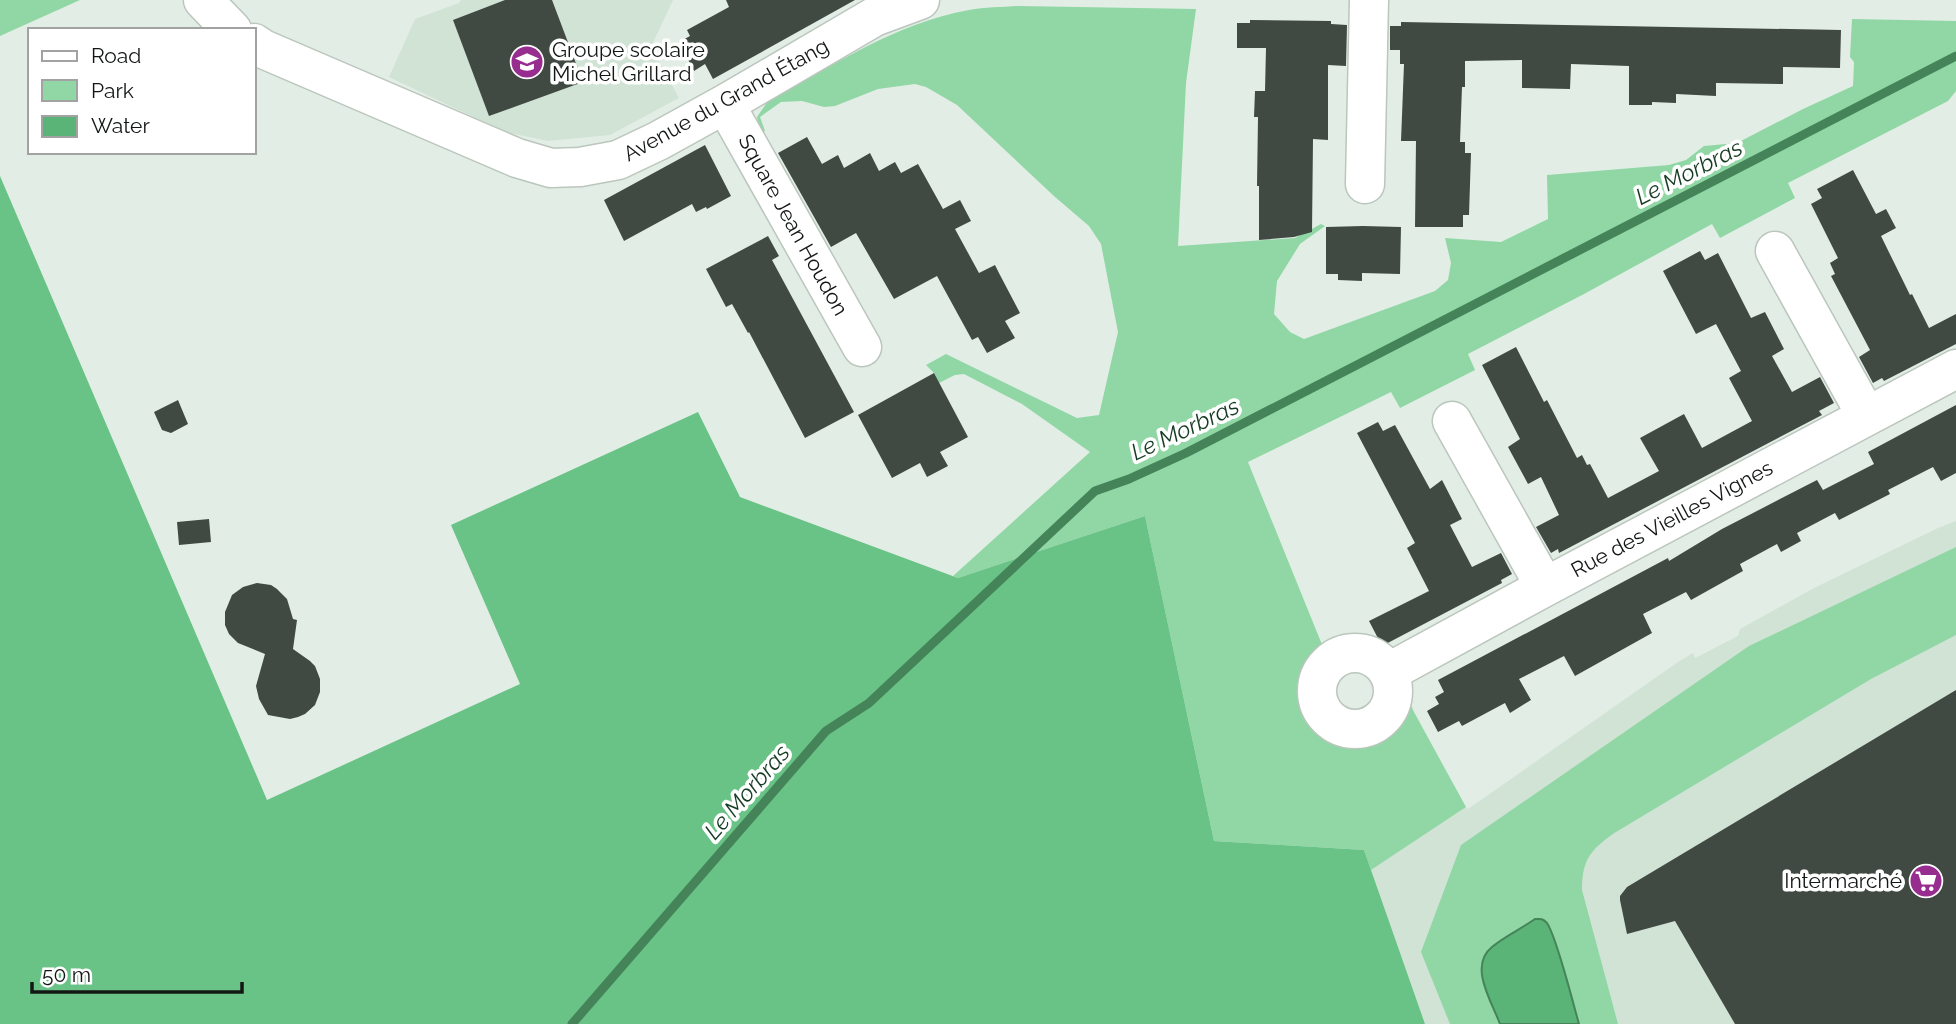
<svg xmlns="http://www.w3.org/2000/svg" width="1956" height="1024" font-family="Raleway,sans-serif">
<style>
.built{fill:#d1e3d5}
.green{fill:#90d7a5}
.forest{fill:#69c286}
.water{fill:#5ab377;stroke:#458459;stroke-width:2}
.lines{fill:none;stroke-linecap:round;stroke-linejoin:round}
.stream{stroke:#458459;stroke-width:9}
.building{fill:#404942}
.minor-casing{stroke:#bbc6bd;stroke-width:41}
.minor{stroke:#fff;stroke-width:38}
.labels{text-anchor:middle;stroke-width:7;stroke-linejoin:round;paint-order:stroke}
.poi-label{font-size:21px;fill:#131714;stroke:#fff;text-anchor:start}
.street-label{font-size:21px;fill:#131714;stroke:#fff}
.water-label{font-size:23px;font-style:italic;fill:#163c23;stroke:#fff}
</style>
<rect width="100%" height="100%" fill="#e2eee5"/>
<!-- built -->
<path class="built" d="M 461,0 L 673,0 L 651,47 L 679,98 L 610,135 L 548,141 L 505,132 L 389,77 L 415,19 L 459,3 Z
M 1956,521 L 1956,1024 L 1425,1024 L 1371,870 L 1466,807 L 1468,809 L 1678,662 L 1693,653 L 1695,658 L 1738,636 L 1740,629 L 1814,588 L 1938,528 Z"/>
<!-- green -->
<path class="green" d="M 0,0 L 80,0 L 0,36 Z
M 1018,6 L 1196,9 L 1186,83 L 1178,246 L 1295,238 L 1321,224 L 1325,226 L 1300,244 L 1277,281 L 1274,314 L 1290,332 L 1304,339 L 1435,291 L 1448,280 L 1451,263 L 1445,238 L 1501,242 L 1548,219 L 1547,175 L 1669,165 L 1686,160 L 1704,146 L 1737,143 L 1803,109 L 1853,86 L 1854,62 L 1850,57 L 1852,19 L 1956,21 L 1956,91 L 1948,101 L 1788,183 L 1795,198 L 1720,238 L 1712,224 L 1584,294 L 1468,354 L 1475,370 L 1400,408 L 1391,392 L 1248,462 L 1325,652 C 1269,695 1338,777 1388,730 C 1401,718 1405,708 1405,692 L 1414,712 L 1466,807 L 1371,870 L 1364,850 L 1214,841 L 1145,516 L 958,578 L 953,576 L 1090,452 L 1022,404 L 964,374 L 955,375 L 939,383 L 934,373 L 926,365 L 946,354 L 1077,418 L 1099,415 L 1118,332 L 1101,244 L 1089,226 L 1055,197 L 957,105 L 926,87 L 915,84 L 878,89 L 835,106 L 824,107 L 802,101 L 781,102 L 760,117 L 765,131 L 759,134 L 757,117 L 768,101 C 832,66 896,23 969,10 C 985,7 1001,7 1018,6 Z
M 1956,547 L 1956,635 L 1871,679 L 1616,832 C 1591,849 1582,859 1582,890 L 1618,1024 L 1450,1024 L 1421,952 L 1461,845 L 1749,646 Z"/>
<!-- forest -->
<path class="forest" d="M 0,176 L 267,800 L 520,684 L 451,525 L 698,412 L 740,497 L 958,578 L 1145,516 L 1214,841 L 1364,850 L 1425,1024 L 0,1024 Z"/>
<!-- water -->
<path class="water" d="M 1535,919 C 1540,919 1542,918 1546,922 C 1555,930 1574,1007 1579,1024 L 1500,1024 C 1492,1002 1468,966 1492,947 C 1505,936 1521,929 1535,919 Z"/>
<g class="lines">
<!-- stream -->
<path class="stream" d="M 572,1024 L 826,731 L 869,703 L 1095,491 L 1129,479 L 1186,453 L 1956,56"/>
</g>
<!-- building -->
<path class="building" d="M 505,0 L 552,0 L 583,82 L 489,116 L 453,20 Z
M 726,0 L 855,0 L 713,79 L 705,64 L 694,71 L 679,42 L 690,36 L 687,30 L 729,7 Z
M 1250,20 L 1331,21 L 1331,24 L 1347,25 L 1346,66 L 1328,65 L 1328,140 L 1313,139 L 1312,232 L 1294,237 L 1259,240 L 1259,186 L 1257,186 L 1258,117 L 1254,117 L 1255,91 L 1265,91 L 1266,48 L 1237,48 L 1237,23 L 1250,23 Z
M 1401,22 L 1841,30 L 1840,68 L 1783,67 L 1783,84 L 1716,83 L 1716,96 L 1676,94 L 1676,103 L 1652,102 L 1652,105 L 1629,105 L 1629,66 L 1571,64 L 1570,89 L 1522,88 L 1522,60 L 1465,61 L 1465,87 L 1462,87 L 1460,142 L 1465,142 L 1465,153 L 1471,153 L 1469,215 L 1463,215 L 1463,227 L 1415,227 L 1416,141 L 1401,141 L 1404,64 L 1400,64 L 1400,50 L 1390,50 L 1390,26 L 1401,26 Z
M 807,137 L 822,164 L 838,155 L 844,168 L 870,153 L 879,171 L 895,162 L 901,173 L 918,164 L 943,209 L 960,200 L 971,221 L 955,229 L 979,273 L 995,265 L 1000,275 L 1020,313 L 1005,321 L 1015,338 L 987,353 L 978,337 L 972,340 L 937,276 L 894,299 L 856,233 L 831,247 L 778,153 Z
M 705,145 L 731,196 L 707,209 L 706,207 L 696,212 L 692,204 L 624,241 L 604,200 Z
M 1853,170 L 1876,214 L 1886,209 L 1896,228 L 1881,236 L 1910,295 L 1912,294 L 1929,328 L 1956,314 L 1956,344 L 1884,381 L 1882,378 L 1873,383 L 1859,357 L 1870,350 L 1831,276 L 1835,274 L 1830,263 L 1838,258 L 1811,204 L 1822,198 L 1817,189 Z
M 1363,226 L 1401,227 L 1400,274 L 1362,273 L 1362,281 L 1338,280 L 1338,274 L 1326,274 L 1326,227 Z
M 768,236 L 779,256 L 772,260 L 854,412 L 805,438 L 749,332 L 748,333 L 732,304 L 726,307 L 706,269 Z
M 1700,251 L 1705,260 L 1718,253 L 1751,318 L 1765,312 L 1784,349 L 1772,356 L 1792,392 L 1820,377 L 1834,403 L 1819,411 L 1822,415 L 1700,479 L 1559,553 L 1558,549 L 1551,553 L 1536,527 L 1559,515 L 1541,477 L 1528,484 L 1508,447 L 1520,439 L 1482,365 L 1516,347 L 1544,402 L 1547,400 L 1577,458 L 1582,455 L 1587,465 L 1590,464 L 1608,498 L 1659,471 L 1640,438 L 1684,414 L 1702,448 L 1752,421 L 1729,378 L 1741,371 L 1716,324 L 1696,334 L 1663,271 Z
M 934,373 L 968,437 L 940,452 L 948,466 L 927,477 L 920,463 L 892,478 L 858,415 Z
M 178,400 L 188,424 L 171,433 L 162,430 L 154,412 Z
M 1956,405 L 1956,473 L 1941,481 L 1933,467 L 1888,490 L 1890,494 L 1839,520 L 1835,513 L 1797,533 L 1801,541 L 1781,552 L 1777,544 L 1740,564 L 1743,571 L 1691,600 L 1686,592 L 1643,614 L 1652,633 L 1575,676 L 1564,656 L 1519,679 L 1531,700 L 1510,713 L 1505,703 L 1462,726 L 1459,721 L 1438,732 L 1427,711 L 1439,704 L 1435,697 L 1444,692 L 1438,680 L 1668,558 L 1669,561 L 1722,529 L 1817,480 L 1823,490 L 1874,464 L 1868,452 Z
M 1378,422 L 1383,431 L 1395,425 L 1430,489 L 1442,480 L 1462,519 L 1450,525 L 1472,567 L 1501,553 L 1512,574 L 1501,580 L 1502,583 L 1382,646 L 1369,621 L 1429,591 L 1407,548 L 1415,543 L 1357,433 Z
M 209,519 L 211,542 L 179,545 L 177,522 Z
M 257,583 L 271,585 L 277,589 L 287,599 L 293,619 L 297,620 L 293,649 L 310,661 L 315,666 L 320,679 L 320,692 L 315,705 L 305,714 L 298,717 L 290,719 L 268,715 L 259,699 L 256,686 L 265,654 L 238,643 L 229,634 L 225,625 L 225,612 L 232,595 L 243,587 Z
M 1956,690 L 1956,1024 L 1735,1024 L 1675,921 L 1627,934 L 1620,900 L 1620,896 L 1627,887 Z"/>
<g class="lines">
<defs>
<path id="minor" d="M 203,0 L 232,30
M 254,43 L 263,49 L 517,158 L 551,168 L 580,167 L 618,160 L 658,141 L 725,104 L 874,17 L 920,0
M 725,104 L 862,347
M 1365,184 L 1369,0
M 1775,251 L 1866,415
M 1452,421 L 1545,587
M1317 691a38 38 0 1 1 76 0a38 38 0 1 1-76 0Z
M 1389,672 L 1545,587 L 1956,369"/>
</defs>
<!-- minor casing -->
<use href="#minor" class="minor-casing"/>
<!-- minor -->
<use href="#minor" class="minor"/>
</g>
<!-- icons -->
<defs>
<symbol id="school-disc" viewBox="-11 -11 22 22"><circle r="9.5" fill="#972d8f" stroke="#fff"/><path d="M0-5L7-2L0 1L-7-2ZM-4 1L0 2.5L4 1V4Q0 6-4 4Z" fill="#fff"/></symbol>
<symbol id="supermarket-disc" viewBox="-11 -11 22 22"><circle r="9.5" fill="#972d8f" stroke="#fff"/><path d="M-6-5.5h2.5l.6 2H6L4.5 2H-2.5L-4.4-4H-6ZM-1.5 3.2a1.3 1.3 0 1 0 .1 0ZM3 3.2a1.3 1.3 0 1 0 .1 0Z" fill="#fff"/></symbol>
</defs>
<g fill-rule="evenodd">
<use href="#school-disc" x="508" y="43" width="38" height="38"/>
<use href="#supermarket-disc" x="1907" y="862" width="38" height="38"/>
</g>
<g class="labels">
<!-- poi labels -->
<g class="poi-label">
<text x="552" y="57">Groupe scolaire<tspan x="552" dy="24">Michel Grillard</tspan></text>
<text x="1902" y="888" text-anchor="end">Intermarché</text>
</g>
<!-- street labels -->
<g class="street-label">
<text transform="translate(726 100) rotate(-29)" y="7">Avenue du Grand Étang</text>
<text transform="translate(793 225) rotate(61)" y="7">Square Jean Houdon</text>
<text transform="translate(1672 519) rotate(-28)" y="7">Rue des Vieilles Vignes</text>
</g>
<!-- water labels -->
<g class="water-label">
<text transform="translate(1689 172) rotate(-27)" y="8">Le Morbras</text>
<text transform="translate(1185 429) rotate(-25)" y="8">Le Morbras</text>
<text transform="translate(747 792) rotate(-49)" y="8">Le Morbras</text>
</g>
</g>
<!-- legend -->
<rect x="28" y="28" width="228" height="126" fill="#ffffff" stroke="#a1a2a1" stroke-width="2"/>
<rect x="42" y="51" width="35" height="10" fill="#ffffff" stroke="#a1a2a1" stroke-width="2"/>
<text x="91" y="63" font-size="21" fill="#131714">Road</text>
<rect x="42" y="80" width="35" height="21" fill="#90d7a5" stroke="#a1a2a1" stroke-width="2"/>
<text x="91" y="98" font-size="21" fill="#131714">Park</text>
<rect x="42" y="116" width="35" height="21" fill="#5ab377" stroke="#a1a2a1" stroke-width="2"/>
<text x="91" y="133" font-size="21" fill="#131714">Water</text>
<!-- scale -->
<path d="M32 982v10h210v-10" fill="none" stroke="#131714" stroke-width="3.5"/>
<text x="42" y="982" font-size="21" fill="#131714" stroke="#ffffff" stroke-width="5" paint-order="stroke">50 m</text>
</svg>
